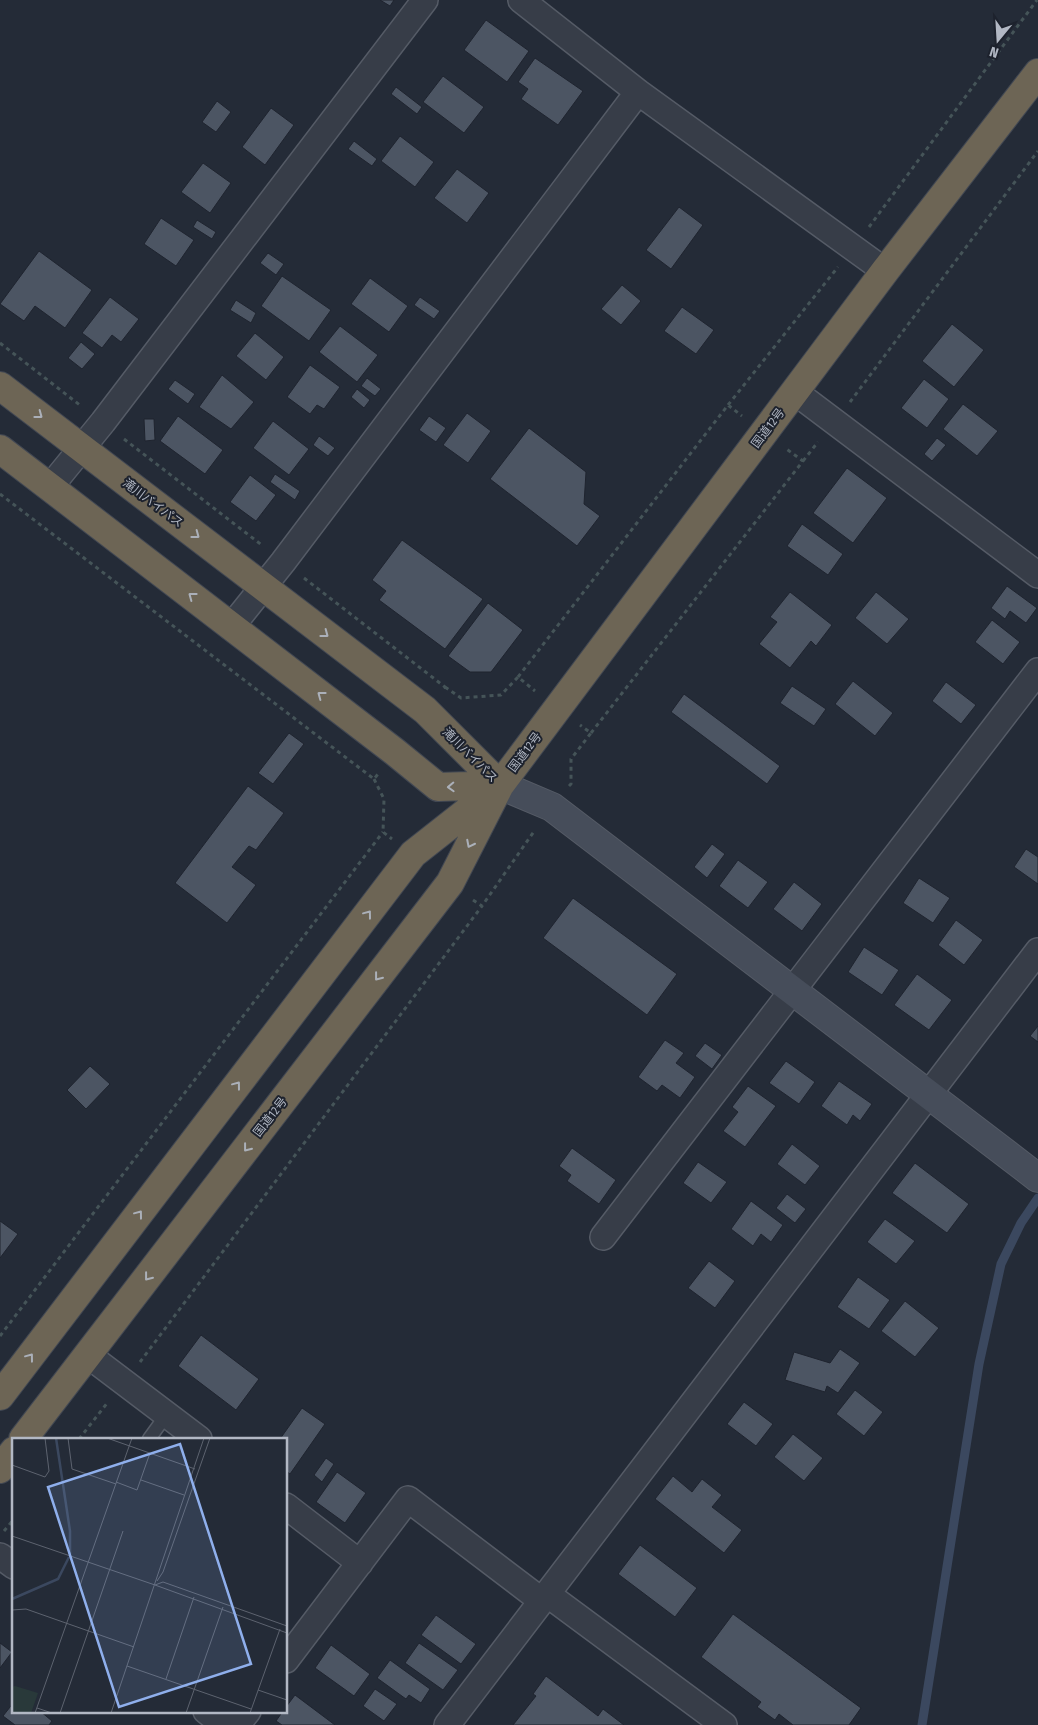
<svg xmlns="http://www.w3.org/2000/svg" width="1038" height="1725" font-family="'Fira Sans Condensed','Noto Sans JP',sans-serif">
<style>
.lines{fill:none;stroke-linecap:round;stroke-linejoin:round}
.stream{stroke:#3b485f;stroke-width:9}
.building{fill:#4c5563;stroke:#1f242f}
.lane-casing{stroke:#555b66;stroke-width:15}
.street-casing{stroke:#555b66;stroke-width:28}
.secondary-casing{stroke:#555b66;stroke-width:30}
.highway-casing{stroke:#424853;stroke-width:30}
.path{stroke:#455458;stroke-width:3;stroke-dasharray:4 4;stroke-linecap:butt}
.lane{stroke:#373d48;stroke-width:12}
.street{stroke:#373d48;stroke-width:25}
.secondary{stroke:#464d5a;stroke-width:28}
.highway{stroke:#6d6555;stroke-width:28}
.oneway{stroke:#abb0b9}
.labels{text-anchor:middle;stroke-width:4;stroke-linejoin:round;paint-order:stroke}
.street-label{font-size:12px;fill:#b2b8c4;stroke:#1d222d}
.inset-river{fill:none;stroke:#3b485f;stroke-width:2.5}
.inset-road{fill:none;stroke:#5d636f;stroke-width:1}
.view{fill:#8fafec;fill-opacity:0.15;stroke:#8fafec;stroke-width:2.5}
.inset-edge{fill:none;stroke:#b2b8c4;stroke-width:2.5}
</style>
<rect width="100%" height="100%" fill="#242b37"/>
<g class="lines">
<!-- stream -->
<path class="stream" d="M 922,1725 L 979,1364 L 1001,1264 L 1021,1223 L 1038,1198"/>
</g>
<!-- building -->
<path class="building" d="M 380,0 L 394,0 L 390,6 Z
M 486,20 L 529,51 L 507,82 L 464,50 Z
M 535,58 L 583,91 L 558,125 L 521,99 L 528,89 L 518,82 Z
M 443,76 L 484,107 L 464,133 L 423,102 Z
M 396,87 L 422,107 L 417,114 L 391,94 Z
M 217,101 L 231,112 L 216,132 L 202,122 Z
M 271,108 L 294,125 L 265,165 L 242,147 Z
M 400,136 L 434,162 L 415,187 L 381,161 Z
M 354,141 L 377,159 L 372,166 L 348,149 Z
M 203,163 L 231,183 L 210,213 L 181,192 Z
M 457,169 L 489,193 L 467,223 L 434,198 Z
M 679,207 L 703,225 L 671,269 L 646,250 Z
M 161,218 L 194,240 L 176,266 L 144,244 Z
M 197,220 L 216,232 L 212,239 L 193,227 Z
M 39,251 L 92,290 L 65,328 L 35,306 L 24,321 L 0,304 Z
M 268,253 L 284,264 L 276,275 L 260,263 Z
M 282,276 L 331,310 L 309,341 L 261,306 Z
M 370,278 L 408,306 L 389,332 L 351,304 Z
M 622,285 L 641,301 L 621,325 L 601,309 Z
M 110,297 L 139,319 L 121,342 L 112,335 L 102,348 L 82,333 Z
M 420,297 L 440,311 L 434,319 L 414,305 Z
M 236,300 L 256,313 L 251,323 L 230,310 Z
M 682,307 L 714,330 L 696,354 L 664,331 Z
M 952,324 L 984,350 L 954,387 L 922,361 Z
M 340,326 L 378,355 L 357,382 L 319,352 Z
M 255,333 L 284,357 L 266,380 L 236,356 Z
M 81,342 L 95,354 L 82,369 L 68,358 Z
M 310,365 L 340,387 L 324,409 L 317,405 L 310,414 L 287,397 Z
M 222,375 L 254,402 L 231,429 L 199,407 Z
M 367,378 L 381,389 L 375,396 L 361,386 Z
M 924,379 L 949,399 L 927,428 L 901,408 Z
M 175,380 L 195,394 L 188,404 L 168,389 Z
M 357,389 L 370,400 L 364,408 L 351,397 Z
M 963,404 L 998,431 L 977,456 L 943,429 Z
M 467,413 L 491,431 L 468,463 L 443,445 Z
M 178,416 L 223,450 L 205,474 L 160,441 Z
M 429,416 L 446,428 L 436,442 L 419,430 Z
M 144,419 L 154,419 L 155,440 L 145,441 Z
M 273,421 L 309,449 L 289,475 L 253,448 Z
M 529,428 L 586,472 L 584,504 L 600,516 L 577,546 L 490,479 Z
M 319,436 L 335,448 L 328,456 L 313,445 Z
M 937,438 L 946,445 L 932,461 L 924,454 Z
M 847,468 L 887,498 L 853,543 L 813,513 Z
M 275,474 L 300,491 L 295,500 L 270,482 Z
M 250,475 L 276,495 L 256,521 L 230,502 Z
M 802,524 L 843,554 L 828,575 L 787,546 Z
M 402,540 L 483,599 L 445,649 L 379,600 L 386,591 L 372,580 Z
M 1007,586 L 1037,608 L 1026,623 L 1010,611 L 1005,619 L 991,608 Z
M 790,592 L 832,625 L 816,646 L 811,641 L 790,668 L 759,644 L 777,622 L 770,617 Z
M 876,592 L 909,619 L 887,644 L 855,618 Z
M 488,603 L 523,630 L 491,672 L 470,672 L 448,656 Z
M 992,620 L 1020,642 L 1003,664 L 975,642 Z
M 853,681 L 893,713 L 875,736 L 835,704 Z
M 946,682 L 976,705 L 961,724 L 932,701 Z
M 792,686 L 826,709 L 814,726 L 780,703 Z
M 684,694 L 780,766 L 767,784 L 671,712 Z
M 289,733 L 304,744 L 273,784 L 258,773 Z
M 248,786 L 284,813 L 256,850 L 249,846 L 232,867 L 256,885 L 227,923 L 175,883 Z
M 712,844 L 725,854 L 707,878 L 694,867 Z
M 1026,849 L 1038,857 L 1038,884 L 1014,867 Z
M 738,860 L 768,882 L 748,908 L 719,886 Z
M 919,878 L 950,898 L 933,923 L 903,903 Z
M 794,882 L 822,904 L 802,931 L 773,909 Z
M 573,898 L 677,974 L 647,1015 L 543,938 Z
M 956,920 L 983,940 L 964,965 L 938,945 Z
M 864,947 L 899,970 L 882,995 L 848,972 Z
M 917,974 L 952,1000 L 929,1030 L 894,1005 Z
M 1038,1026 L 1038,1042 L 1030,1036 Z
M 665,1040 L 684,1053 L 676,1063 L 695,1077 L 680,1098 L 662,1085 L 657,1091 L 638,1077 Z
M 705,1043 L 722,1055 L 712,1069 L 695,1056 Z
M 786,1061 L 815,1082 L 799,1104 L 769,1083 Z
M 90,1066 L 110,1084 L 86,1109 L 67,1090 Z
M 839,1081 L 872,1104 L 860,1121 L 853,1115 L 847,1125 L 821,1106 Z
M 748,1086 L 776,1106 L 745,1147 L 723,1131 L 738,1112 L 732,1107 Z
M 792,1144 L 820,1166 L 805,1185 L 777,1164 Z
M 572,1148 L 616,1180 L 599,1204 L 567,1181 L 571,1175 L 559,1166 Z
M 698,1162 L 727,1182 L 711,1203 L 683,1183 Z
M 915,1163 L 969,1204 L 947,1233 L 892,1193 Z
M 787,1194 L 806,1209 L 795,1223 L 776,1208 Z
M 751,1201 L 783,1225 L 771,1242 L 761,1234 L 753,1246 L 731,1229 Z
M 885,1219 L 915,1241 L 896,1264 L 867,1242 Z
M 0,1221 L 18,1234 L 0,1258 Z
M 709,1261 L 735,1281 L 715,1308 L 688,1288 Z
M 858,1277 L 890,1300 L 869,1329 L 837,1307 Z
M 905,1301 L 939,1328 L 915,1357 L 881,1331 Z
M 201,1335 L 259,1379 L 236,1410 L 178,1366 Z
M 840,1349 L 860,1363 L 838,1393 L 827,1386 L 825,1392 L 785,1380 L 794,1352 L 830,1363 Z
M 855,1390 L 883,1412 L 864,1436 L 836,1414 Z
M 744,1402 L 773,1424 L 756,1446 L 727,1424 Z
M 302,1408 L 325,1424 L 290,1474 L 286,1471 L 286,1439 L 280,1439 Z
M 793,1434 L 823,1458 L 804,1481 L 774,1457 Z
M 326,1458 L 334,1464 L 322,1482 L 314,1475 Z
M 337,1472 L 366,1493 L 345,1523 L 316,1502 Z
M 673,1476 L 692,1492 L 702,1479 L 722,1495 L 712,1507 L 742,1530 L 724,1553 L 655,1499 Z
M 640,1545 L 697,1588 L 675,1617 L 618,1574 Z
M 733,1614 L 861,1708 L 849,1725 L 793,1725 L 779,1714 L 775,1720 L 757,1707 L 761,1702 L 701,1657 Z
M 436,1615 L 476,1644 L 461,1664 L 421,1635 Z
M 0,1643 L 12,1652 L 0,1668 Z
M 419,1643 L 458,1670 L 443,1690 L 405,1663 Z
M 331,1645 L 370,1674 L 354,1696 L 315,1668 Z
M 390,1660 L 430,1689 L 421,1703 L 409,1695 L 406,1699 L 377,1678 Z
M 546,1676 L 598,1716 L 603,1709 L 624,1725 L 513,1725 L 536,1696 L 533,1694 Z
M 375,1689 L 397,1704 L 384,1721 L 363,1706 Z
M 295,1695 L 335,1725 L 282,1725 L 276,1721 L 283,1711 L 286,1711 L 286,1707 Z
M 14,1702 L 14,1711 L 40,1711 L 52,1721 L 49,1725 L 15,1725 L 3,1716 Z"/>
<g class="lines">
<defs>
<path id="lane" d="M 149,1439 L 167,1414"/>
<path id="street" d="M 521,0 L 638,92 L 885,271
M 795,392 L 1038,575
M 50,487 L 103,422 L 425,0
M 231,627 L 283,562 L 638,92
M 603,1237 L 1038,671
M 88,1355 L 199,1439
M 286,1506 L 360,1563
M 0,1556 L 14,1566
M 547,1594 L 724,1725
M 286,1660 L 408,1499 L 542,1601
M 206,1711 L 224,1725
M 237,1725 L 248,1711
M 447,1725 L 1038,951"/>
<path id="secondary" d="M 500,785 L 552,807 L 1038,1178"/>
<path id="highway" d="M 0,386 L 425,710 L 500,785
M 0,449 L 395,752 L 438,787 L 500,785
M 0,1396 L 413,854 L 493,791
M 23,1439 L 450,883 L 500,785 L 885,271 L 1038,73
M 0,1469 L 14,1451"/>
</defs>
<!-- lane casing -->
<use href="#lane" class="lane-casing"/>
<!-- street casing -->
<use href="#street" class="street-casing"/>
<!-- secondary casing -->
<use href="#secondary" class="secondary-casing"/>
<!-- highway casing -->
<use href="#highway" class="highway-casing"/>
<!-- path -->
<path class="path" d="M 869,227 L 1037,0
M 0,343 L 81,406
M 850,402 L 1038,151
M 728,405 L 838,267
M 124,439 L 263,546
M 803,461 L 818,442
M 0,494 L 374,779 L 378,774
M 304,578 L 445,687 L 442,689
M 518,677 L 728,405 L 742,416
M 445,687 L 461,698 L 501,695 L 518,677 L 535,691
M 591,733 L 803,461 L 785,448
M 374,779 L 384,799 L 383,832 L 392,839
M 569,786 L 571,784 L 571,759 L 591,733 L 580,725
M 473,900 L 482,906 L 535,830
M 0,1336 L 383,832
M 140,1362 L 482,906
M 79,1439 L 108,1402
M 4,1531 L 14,1519"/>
<!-- lane -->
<use href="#lane" class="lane"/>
<!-- street -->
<use href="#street" class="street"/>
<!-- secondary -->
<use href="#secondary" class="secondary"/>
<!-- highway -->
<use href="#highway" class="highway"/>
</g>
<!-- one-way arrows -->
<defs><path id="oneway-chevron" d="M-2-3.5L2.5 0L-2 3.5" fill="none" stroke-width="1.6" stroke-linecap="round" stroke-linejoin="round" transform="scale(1.25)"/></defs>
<g class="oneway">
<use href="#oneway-chevron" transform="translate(39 415) rotate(37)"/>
<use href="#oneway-chevron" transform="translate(196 535) rotate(37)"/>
<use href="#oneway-chevron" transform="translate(192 596) rotate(-143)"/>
<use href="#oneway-chevron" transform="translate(325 634) rotate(37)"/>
<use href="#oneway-chevron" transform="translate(321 695) rotate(-143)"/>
<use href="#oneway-chevron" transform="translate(451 787) rotate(178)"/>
<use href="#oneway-chevron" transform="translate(470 844) rotate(117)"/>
<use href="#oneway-chevron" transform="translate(368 914) rotate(-53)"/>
<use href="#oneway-chevron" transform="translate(378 977) rotate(128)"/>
<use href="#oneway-chevron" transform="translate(237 1085) rotate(-53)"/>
<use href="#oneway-chevron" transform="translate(247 1148) rotate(128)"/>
<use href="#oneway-chevron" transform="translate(139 1214) rotate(-53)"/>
<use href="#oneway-chevron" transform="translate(148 1277) rotate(128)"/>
<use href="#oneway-chevron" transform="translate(30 1357) rotate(-53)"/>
</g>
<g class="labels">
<!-- street labels -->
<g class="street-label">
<text transform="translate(768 428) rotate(-53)" y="4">国道12号</text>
<text transform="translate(153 503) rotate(37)" y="4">滝川バイパス</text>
<text transform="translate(525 752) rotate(-53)" y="4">国道12号</text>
<text transform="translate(470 755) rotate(45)" y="4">滝川バイパス</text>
<text transform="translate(270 1117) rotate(-52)" y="4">国道12号</text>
</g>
</g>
<!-- overview -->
<g transform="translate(12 1438)">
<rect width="275" height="275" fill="#242b37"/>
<path d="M 3,248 L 26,255 L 19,275 L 0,275 L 0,249 Z" fill="#29393a"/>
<path class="inset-river" d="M 44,0 L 58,93 L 58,116M 0,161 L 46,141 L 57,119"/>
<path class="inset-road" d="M 56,0 L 60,31 L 104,46M 95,0 L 183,31M 0,27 L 33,39 L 37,33 L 33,0M 129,42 L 172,57M 104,44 L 125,52 L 138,15M 0,98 L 143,147M 145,143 L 151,134 L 198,0M 143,147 L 275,195M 143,147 L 151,144 L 275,188M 0,172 L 14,171 L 122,209M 115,228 L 239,271M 154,241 L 182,159M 246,252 L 275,262M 25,270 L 40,275M 23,275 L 120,0M 48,275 L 111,93M 99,275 L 192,0M 174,275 L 211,169M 238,275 L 268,191"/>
<path class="view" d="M 168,6 L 239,226 L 107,269 L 36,49 Z"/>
<rect width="275" height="275" class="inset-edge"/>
</g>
<!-- north arrow -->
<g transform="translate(998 40) rotate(198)" stroke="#1d222d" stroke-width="4" paint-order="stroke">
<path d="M0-4L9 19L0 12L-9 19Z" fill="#b2b8c4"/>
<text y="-8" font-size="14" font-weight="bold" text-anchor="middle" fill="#b2b8c4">N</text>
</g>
</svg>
